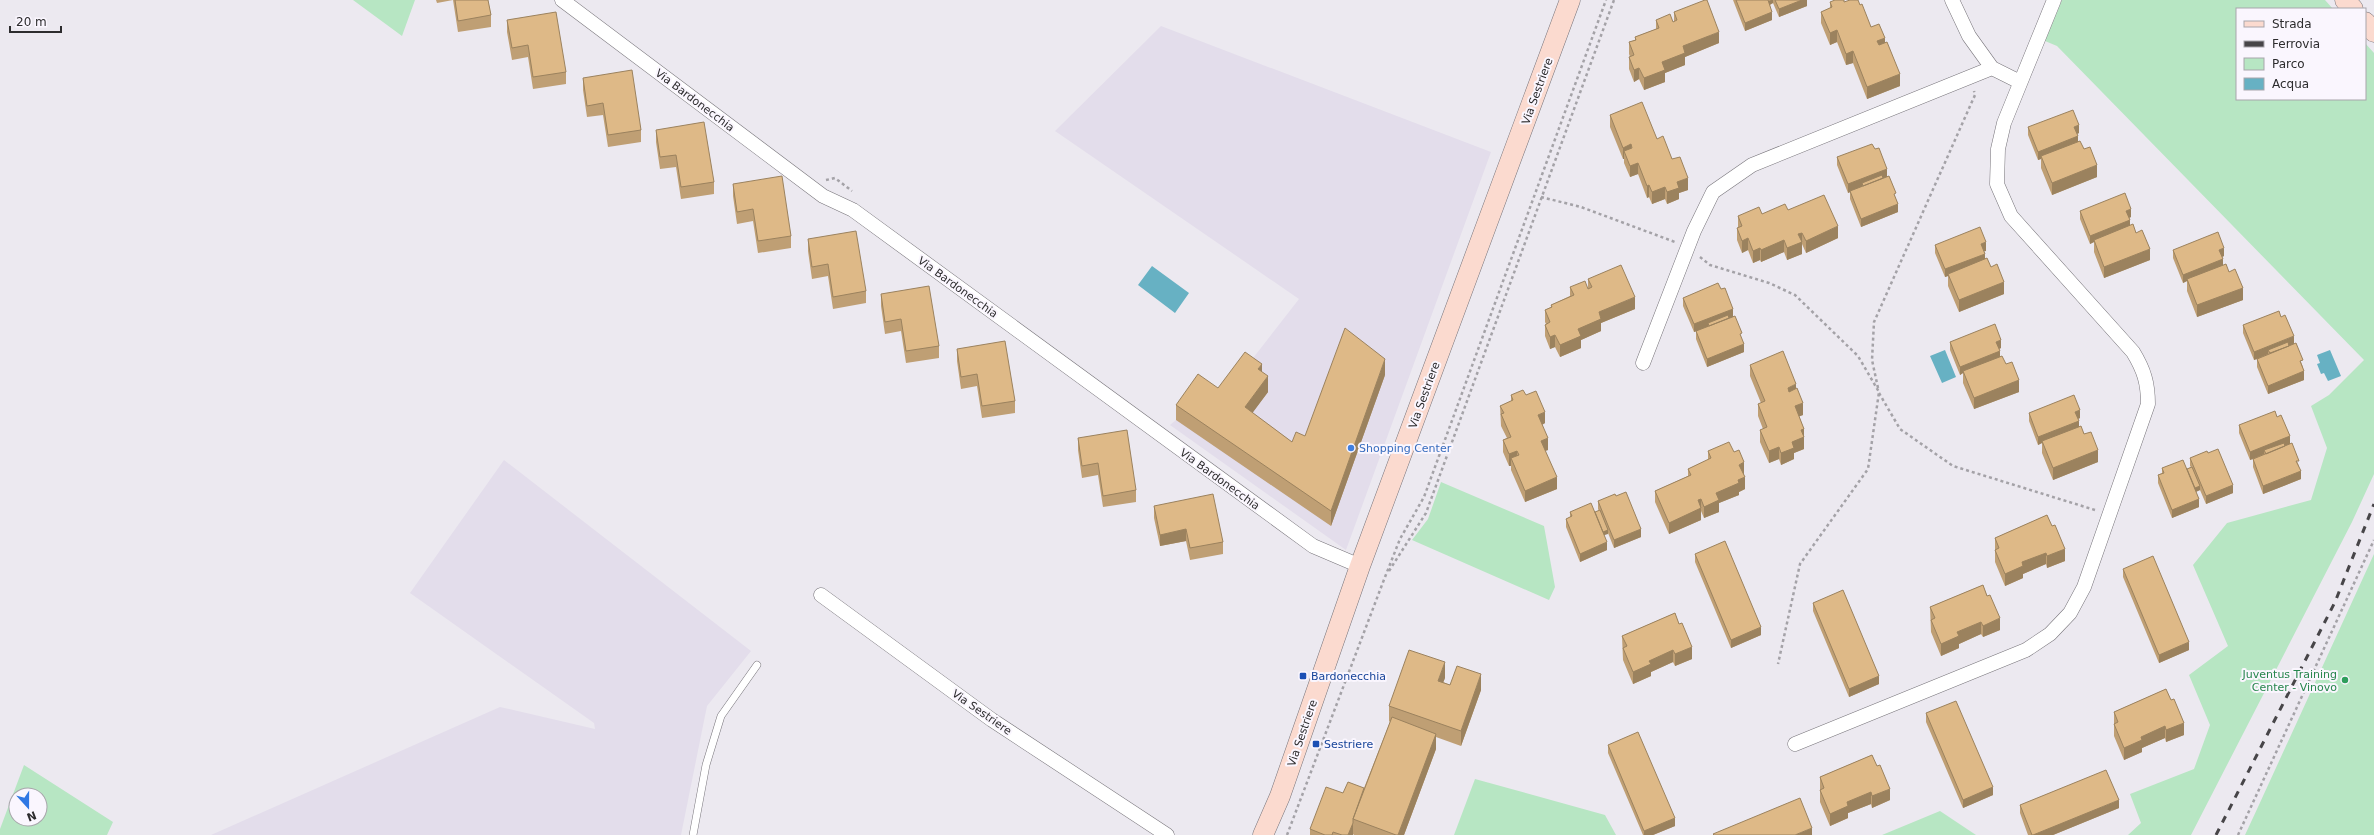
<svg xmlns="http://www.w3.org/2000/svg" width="2374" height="835" font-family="'DejaVu Sans',sans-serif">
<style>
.built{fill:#e3ddeb}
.green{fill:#b7e6c3;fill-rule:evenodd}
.water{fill:#67b1c3}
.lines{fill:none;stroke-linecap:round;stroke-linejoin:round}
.lane-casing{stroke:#77747a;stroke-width:8}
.street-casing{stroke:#77747a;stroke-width:15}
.secondary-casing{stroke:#77747a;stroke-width:21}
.path{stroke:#a4a2a7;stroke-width:2.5;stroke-dasharray:3 3;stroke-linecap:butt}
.lane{stroke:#fff;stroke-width:7}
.street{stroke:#fff;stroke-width:14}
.secondary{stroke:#fbdacf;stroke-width:20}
.rail{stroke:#474548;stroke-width:3;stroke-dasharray:7 7;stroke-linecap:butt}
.wall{fill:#bf9f74}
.shaded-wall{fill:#9b825e}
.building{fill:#deb987;stroke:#9b825e}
.shop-dot{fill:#3f7fe0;stroke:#faf6fe;stroke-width:1.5}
.transit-dot{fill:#1a4fb4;stroke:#faf6fe;stroke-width:1.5}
.leisure-dot{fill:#2e9e5b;stroke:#faf6fe;stroke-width:1.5}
.labels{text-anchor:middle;stroke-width:4;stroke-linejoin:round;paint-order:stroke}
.street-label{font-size:11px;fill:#2d2c2e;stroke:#faf6fe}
.shop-label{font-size:11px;fill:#366cbe;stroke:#faf6fe;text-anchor:start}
.leisure-label{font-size:11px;fill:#27864d;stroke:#faf6fe;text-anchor:end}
.transit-label{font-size:11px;fill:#164399;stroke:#faf6fe;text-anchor:start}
</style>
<rect width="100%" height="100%" fill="#ece9f0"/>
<!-- built -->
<path class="built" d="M 1161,26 L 1491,152 L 1346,550 L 1170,425 L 1176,420 L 1218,403 L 1299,299 L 1055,131 Z
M 504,460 L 751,651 L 707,706 L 681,835 L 211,835 L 500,707 L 595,729 L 594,723 L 410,593 Z"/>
<!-- green -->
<path class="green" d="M 353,0 L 415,0 L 402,36 Z
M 2062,0 L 2325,0 L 2333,9 L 2237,9 L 2237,99 L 2365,99 L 2365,43 L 2374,53 L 2374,474 L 2352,522 L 2191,835 L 2128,835 L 2141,823 L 2130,794 L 2194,769 L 2210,725 L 2189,675 L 2228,646 L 2193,565 L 2227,523 L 2311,500 L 2327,448 L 2311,406 L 2329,395 L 2364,360 L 2057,46 L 2045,41 Z
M 1441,482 L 1544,526 L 1555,587 L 1549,600 L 1412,540 L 1428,519 Z
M 2374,554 L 2374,835 L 2245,835 L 2258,807 Z
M 24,765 L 113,822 L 107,835 L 0,835 L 0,829 ZM 16,795 L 40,795 L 40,819 L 16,819 Z
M 1475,779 L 1605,815 L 1616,835 L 1454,835 Z
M 1940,811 L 1976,835 L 1882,835 Z"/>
<!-- water -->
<path class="water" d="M 1152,266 L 1189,293 L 1175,313 L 1138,285 Z
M 1945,350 L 1956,377 L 1942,383 L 1930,356 Z
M 2330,350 L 2341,376 L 2328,381 L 2324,373 L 2321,374 L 2317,364 L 2320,363 L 2317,355 Z"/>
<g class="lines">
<defs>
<path id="lane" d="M 693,835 L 706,765 L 721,716 L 757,665"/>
<path id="street" d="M 562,0 L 823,196 L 853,210 L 1313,546 L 1360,566
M 1952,0 L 1969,36 L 1992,68
M 1643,363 L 1694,231 L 1713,192 L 1752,165 L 1992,68 L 2020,82
M 821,595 L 992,720 L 1167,835
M 1795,744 L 2026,650 L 2050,634 L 2070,613 L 2084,587 L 2148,404 C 2148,383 2144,370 2133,352 L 2011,216 L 1997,184 L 1998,149 L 2004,123 L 2054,0"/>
<path id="secondary" d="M 2345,0 L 2353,9
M 2365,22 L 2374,32
M 1263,835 L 1280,796 L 1360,566 L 1570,0"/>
</defs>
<!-- lane casing -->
<use href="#lane" class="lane-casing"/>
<!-- street casing -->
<use href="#street" class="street-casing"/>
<!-- secondary casing -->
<use href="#secondary" class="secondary-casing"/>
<!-- path -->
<path class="path" d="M 826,180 L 835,178 L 852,191
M 1541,197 L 1581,207 L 1675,242
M 1700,257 L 1710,265 L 1769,283 L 1795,295 L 1858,356 L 1879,392 L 1868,469 L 1800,564 L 1778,664
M 1878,388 L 1872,360 L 1874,322 L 1975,95 L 1974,91
M 1879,393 L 1900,429 L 1953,466 L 2095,510
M 1389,571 L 1426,513 L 1614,0
M 1287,835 L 1385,577 L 1400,539 L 1424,497 L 1606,0
M 2238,835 L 2374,540"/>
<!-- lane -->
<use href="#lane" class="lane"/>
<!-- street -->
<use href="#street" class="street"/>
<!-- secondary -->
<use href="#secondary" class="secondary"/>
<!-- rail -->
<path class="rail" d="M 2216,835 L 2335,602 L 2374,504"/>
</g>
<!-- wall -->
<path class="wall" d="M 436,0 L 488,0 L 491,15 L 491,27 L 458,32 L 453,0 L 437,3 Z
M 1733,0 L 1807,0 L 1807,6 L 1779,17 L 1773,3 L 1770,5 L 1772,20 L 1745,31 Z
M 1830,2 L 1844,2 L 1860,5 L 1871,27 L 1885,42 L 1900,86 L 1867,99 L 1853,63 L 1846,65 L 1837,42 L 1830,45 L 1821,23 L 1821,12 L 1830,8 Z
M 1674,12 L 1719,43 L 1685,57 L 1685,65 L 1665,73 L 1665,82 L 1644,90 L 1639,79 L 1634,82 L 1629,69 L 1629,57 L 1630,57 L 1629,54 L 1629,42 L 1635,40 L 1635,37 L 1656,29 L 1656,20 L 1674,22 Z
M 507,20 L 566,72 L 566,84 L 533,89 L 528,57 L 512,60 L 507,32 Z
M 583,78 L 641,130 L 641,142 L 608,147 L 603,115 L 587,117 L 583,90 Z
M 1610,115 L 1657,139 L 1672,159 L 1688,190 L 1679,193 L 1679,199 L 1667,204 L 1665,199 L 1652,204 L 1649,197 L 1647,198 L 1638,174 L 1630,177 L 1624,163 L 1624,159 L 1623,159 L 1610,127 Z
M 2028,127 L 2079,133 L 2077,134 L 2078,142 L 2084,149 L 2097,177 L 2052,195 L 2041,168 L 2041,159 L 2038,160 L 2028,135 Z
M 656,130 L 714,182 L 714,194 L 681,199 L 676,167 L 660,169 L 656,142 Z
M 1875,149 L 1887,177 L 1896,199 L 1898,212 L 1861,227 L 1850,199 L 1850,192 L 1848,193 L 1837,165 L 1837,157 Z
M 733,184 L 791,236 L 791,248 L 758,253 L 753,221 L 737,224 L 733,196 Z
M 1788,210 L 1838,238 L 1806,253 L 1802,244 L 1802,254 L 1787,260 L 1784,252 L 1761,262 L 1760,260 L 1753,263 L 1748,250 L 1742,253 L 1737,240 L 1737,228 L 1738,228 L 1738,216 L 1762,214 Z
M 2080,211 L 2131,217 L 2129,218 L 2130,226 L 2136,233 L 2150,260 L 2104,278 L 2094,252 L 2094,242 L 2090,244 L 2080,219 Z
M 808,239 L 866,291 L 866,303 L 833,309 L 828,276 L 812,279 L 808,251 Z
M 1935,245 L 1986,251 L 1984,251 L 1985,259 L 1991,267 L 2004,294 L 1959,312 L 1948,286 L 1948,276 L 1945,277 L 1935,253 Z
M 2173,250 L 2224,256 L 2222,257 L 2223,265 L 2229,272 L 2243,300 L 2197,317 L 2187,291 L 2187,281 L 2183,283 L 2173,258 Z
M 1588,279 L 1635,309 L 1601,323 L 1601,331 L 1581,340 L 1581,348 L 1560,357 L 1555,347 L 1550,349 L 1545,336 L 1545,325 L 1546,324 L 1545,322 L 1545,310 L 1551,307 L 1551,305 L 1570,296 L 1570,287 L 1588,289 Z
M 1721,289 L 1733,317 L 1744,352 L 1707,367 L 1696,339 L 1696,331 L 1694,332 L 1683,306 L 1683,298 Z
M 881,294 L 939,346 L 939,358 L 906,363 L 901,331 L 885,334 L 881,306 Z
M 2243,325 L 2294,344 L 2303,367 L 2304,380 L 2268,394 L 2257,367 L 2257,359 L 2254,360 L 2243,333 Z
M 1950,342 L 2001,348 L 1999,349 L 2000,357 L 2006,364 L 2019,392 L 1974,409 L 1963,383 L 1963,373 L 1960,375 L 1950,350 Z
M 957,349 L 1015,401 L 1015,413 L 982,418 L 977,386 L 961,389 L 957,361 Z
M 1750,365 L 1796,389 L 1803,415 L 1799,416 L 1804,429 L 1804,449 L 1794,453 L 1794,459 L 1781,465 L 1779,459 L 1769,463 L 1760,442 L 1760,430 L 1763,429 L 1758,416 L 1758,404 L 1761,403 L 1750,376 Z
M 1262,372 L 1268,392 L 1252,413 L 1292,442 L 1305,436 L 1385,375 L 1331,526 L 1176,420 L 1176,405 L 1218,388 Z
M 1511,395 L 1526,395 L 1545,423 L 1542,425 L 1548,450 L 1545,451 L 1557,489 L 1525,502 L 1511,470 L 1511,466 L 1509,466 L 1503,452 L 1503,440 L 1507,438 L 1501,426 L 1500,406 L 1511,401 Z
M 2029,413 L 2080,418 L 2078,419 L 2079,427 L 2084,434 L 2098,462 L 2053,480 L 2042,453 L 2042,443 L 2038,445 L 2029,421 Z
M 2277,417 L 2290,444 L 2299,466 L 2301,479 L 2263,494 L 2253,467 L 2253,459 L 2250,460 L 2239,433 L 2239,425 Z
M 1078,438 L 1136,490 L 1136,502 L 1103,507 L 1098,475 L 1082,478 L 1078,450 Z
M 1708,451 L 1744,474 L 1743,475 L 1745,489 L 1739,492 L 1739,495 L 1719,503 L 1719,512 L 1704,518 L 1701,511 L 1701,520 L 1669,534 L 1655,502 L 1655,491 L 1688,476 L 1688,469 L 1708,460 Z
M 2208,453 L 2233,493 L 2206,504 L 2200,490 L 2196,492 L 2199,507 L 2172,518 L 2158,483 L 2158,475 L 2162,473 L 2162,468 L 2187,469 L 2191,467 L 2190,466 L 2190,458 Z
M 1616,496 L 1641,537 L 1614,548 L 1608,533 L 1604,535 L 1607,550 L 1580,562 L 1566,527 L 1566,519 L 1570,517 L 1570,512 L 1595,512 L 1599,511 L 1598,509 L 1598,501 Z
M 1154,506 L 1223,542 L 1223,554 L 1190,560 L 1186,541 L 1160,546 L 1154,518 Z
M 2047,515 L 2065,561 L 2047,568 L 2046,564 L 2023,574 L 2023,578 L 2005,586 L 1995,562 L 1995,538 Z
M 1695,554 L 1761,635 L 1731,648 L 1695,562 Z
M 2123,569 L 2189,650 L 2159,663 L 2123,577 Z
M 1983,585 L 2000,630 L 1983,637 L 1981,634 L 1959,644 L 1959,648 L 1941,656 L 1931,632 L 1930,607 Z
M 1813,603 L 1879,684 L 1849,697 L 1813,611 Z
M 1675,613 L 1692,659 L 1675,666 L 1673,662 L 1651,672 L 1651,676 L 1633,684 L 1623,660 L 1622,636 Z
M 1445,678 L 1443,682 L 1450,685 L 1481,690 L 1461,746 L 1436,737 L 1436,749 L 1404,835 L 1354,835 L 1353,834 L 1353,835 L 1310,835 L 1310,829 L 1343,793 L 1364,788 L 1390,722 L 1389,721 L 1389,706 Z
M 2166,689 L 2184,735 L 2166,742 L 2165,738 L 2142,748 L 2142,752 L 2124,760 L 2114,736 L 2114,712 Z
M 1926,713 L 1993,795 L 1963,808 L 1926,722 Z
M 1608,745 L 1675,826 L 1653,835 L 1643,835 L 1608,753 Z
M 1872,755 L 1890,800 L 1872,808 L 1871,804 L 1848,813 L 1848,818 L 1830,826 L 1820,802 L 1820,777 Z
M 2020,805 L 2119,808 L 2053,835 L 2028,835 L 2020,813 Z"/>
<!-- shaded-wall -->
<path class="shaded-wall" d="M 1771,0 L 1773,0 L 1773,3 L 1767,6 L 1767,2 Z
M 1802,0 L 1807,0 L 1807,6 L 1779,17 L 1779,9 Z
M 1772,12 L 1772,20 L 1745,31 L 1745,23 Z
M 1837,30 L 1837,42 L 1830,45 L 1830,33 Z
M 1719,32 L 1719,43 L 1685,57 L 1685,65 L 1665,73 L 1665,82 L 1644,90 L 1644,78 L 1662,62 L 1683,46 Z
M 1885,38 L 1885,50 L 1877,53 L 1877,41 Z
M 1853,51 L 1853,63 L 1846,65 L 1846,54 Z
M 1639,68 L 1639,79 L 1634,82 L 1634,70 Z
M 1900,74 L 1900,86 L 1867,99 L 1867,87 Z
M 2079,125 L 2079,133 L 2074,135 L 2074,127 Z
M 2078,136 L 2078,144 L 2041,156 L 2041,159 L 2038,160 L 2038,152 Z
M 1631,144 L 1631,156 L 1624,151 L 1624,159 L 1623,159 L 1623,148 Z
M 1638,163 L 1638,174 L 1630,177 L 1630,166 Z
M 2097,165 L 2097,177 L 2052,195 L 2052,183 Z
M 1887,169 L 1887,177 L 1863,186 L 1862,183 L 1862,187 L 1848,193 L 1848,184 Z
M 1688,178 L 1688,190 L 1679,193 L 1679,199 L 1667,204 L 1667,192 L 1677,182 Z
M 1649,185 L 1649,197 L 1647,198 L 1647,186 Z
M 1665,187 L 1665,199 L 1652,204 L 1652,192 Z
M 1898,204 L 1898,212 L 1861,227 L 1861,219 Z
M 2131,209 L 2131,217 L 2126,219 L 2126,211 Z
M 2130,220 L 2130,228 L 2094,240 L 2094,242 L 2090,244 L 2090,236 Z
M 1838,226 L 1838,238 L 1806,253 L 1806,241 Z
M 1802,233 L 1802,254 L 1787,260 L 1787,248 L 1798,234 Z
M 1748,238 L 1748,250 L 1742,253 L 1742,241 Z
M 1784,240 L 1784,252 L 1761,262 L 1761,250 Z
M 1986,242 L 1986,251 L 1981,252 L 1981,244 Z
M 1760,248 L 1760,260 L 1753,263 L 1753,251 Z
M 2224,248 L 2224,256 L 2219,258 L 2219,250 Z
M 2150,249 L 2150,260 L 2104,278 L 2104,267 Z
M 1985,254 L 1985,262 L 1948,274 L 1948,276 L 1945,277 L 1945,269 Z
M 2223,259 L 2223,267 L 2187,279 L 2187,281 L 2183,283 L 2183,275 Z
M 2004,282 L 2004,294 L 1959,312 L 1959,300 Z
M 2243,288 L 2243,300 L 2197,317 L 2197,305 Z
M 1635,297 L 1635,309 L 1601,323 L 1601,331 L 1581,340 L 1581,348 L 1560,357 L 1560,345 L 1578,329 L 1599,312 Z
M 1733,309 L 1733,317 L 1710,326 L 1708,323 L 1708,327 L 1694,332 L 1694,324 Z
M 1555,335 L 1555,347 L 1550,349 L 1550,337 Z
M 2294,336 L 2294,344 L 2270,354 L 2268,350 L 2268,354 L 2254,360 L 2254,352 Z
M 2001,340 L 2001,348 L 1996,350 L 1996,342 Z
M 1744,344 L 1744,352 L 1707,367 L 1707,359 Z
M 2000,351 L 2000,359 L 1963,371 L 1963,373 L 1960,375 L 1960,367 Z
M 1385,359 L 1385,375 L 1331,526 L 1331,511 Z
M 1262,364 L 1262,379 L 1258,369 Z
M 2304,371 L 2304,380 L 2268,394 L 2268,386 Z
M 1268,376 L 1268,392 L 1245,423 L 1245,407 Z
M 2019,380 L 2019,392 L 1974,409 L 1974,398 Z
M 1796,384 L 1796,396 L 1788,400 L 1788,388 Z
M 1803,403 L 1803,415 L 1795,418 L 1795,406 Z
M 2080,410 L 2080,418 L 2075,420 L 2075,412 Z
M 1545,412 L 1545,423 L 1538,427 L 1538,415 Z
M 2079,421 L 2079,429 L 2042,441 L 2042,443 L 2038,445 L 2038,437 Z
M 1804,429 L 1804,449 L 1794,453 L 1794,459 L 1781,465 L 1781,453 L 1792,442 L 1801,430 Z
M 2290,436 L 2290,444 L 2266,454 L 2264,450 L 2264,454 L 2250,460 L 2250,452 Z
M 1548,438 L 1548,450 L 1541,452 L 1541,441 Z
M 1779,447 L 1779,459 L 1769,463 L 1769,451 Z
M 2098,450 L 2098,462 L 2053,480 L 2053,468 Z
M 1517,451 L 1517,463 L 1511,458 L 1511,466 L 1509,466 L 1509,454 Z
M 1744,462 L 1744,474 L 1739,477 L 1739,465 Z
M 2301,471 L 2301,479 L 2263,494 L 2263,486 Z
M 1557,477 L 1557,489 L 1525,502 L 1525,491 Z
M 1745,477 L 1745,489 L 1739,492 L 1739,495 L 1719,503 L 1719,512 L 1704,518 L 1704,507 L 1716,493 L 1738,480 Z
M 2233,485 L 2233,493 L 2206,504 L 2206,496 Z
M 2200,486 L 2200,490 L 2193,493 L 2193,489 Z
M 1701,499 L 1701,520 L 1669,534 L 1669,523 L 1698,500 Z
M 2199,499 L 2199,507 L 2172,518 L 2172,510 Z
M 1186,529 L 1186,541 L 1160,546 L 1160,535 Z
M 1641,529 L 1641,537 L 1614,548 L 1614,540 Z
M 1608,530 L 1608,534 L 1601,536 L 1601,532 Z
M 1607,542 L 1607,550 L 1580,562 L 1580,554 Z
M 2065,549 L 2065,561 L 2047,568 L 2047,556 Z
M 2046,553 L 2046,564 L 2023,574 L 2023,578 L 2005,586 L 2005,574 L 2022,562 Z
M 2000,618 L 2000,630 L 1983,637 L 1983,626 Z
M 1981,622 L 1981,634 L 1959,644 L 1959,648 L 1941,656 L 1941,644 L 1957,632 Z
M 1761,627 L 1761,635 L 1731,648 L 1731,640 Z
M 2189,642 L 2189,650 L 2159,663 L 2159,655 Z
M 1692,647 L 1692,659 L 1675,666 L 1675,654 Z
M 1673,650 L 1673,662 L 1651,672 L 1651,676 L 1633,684 L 1633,672 L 1649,661 Z
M 1445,662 L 1445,678 L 1438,696 L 1438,681 Z
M 1481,674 L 1481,690 L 1461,746 L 1461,731 Z
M 1879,676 L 1879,684 L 1849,697 L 1849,689 Z
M 2184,723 L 2184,735 L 2166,742 L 2166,730 Z
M 2165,726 L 2165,738 L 2142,748 L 2142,752 L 2124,760 L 2124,748 L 2141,737 Z
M 1436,734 L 1436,749 L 1404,835 L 1398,835 Z
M 1993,787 L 1993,795 L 1963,808 L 1963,800 Z
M 1890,789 L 1890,800 L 1872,808 L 1872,796 Z
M 1871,792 L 1871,804 L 1848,813 L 1848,818 L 1830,826 L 1830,814 L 1847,802 Z
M 2119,800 L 2119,808 L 2053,835 L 2033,835 Z
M 1675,818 L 1675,826 L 1653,835 L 1644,835 L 1644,831 Z
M 1353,823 L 1353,835 L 1348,835 Z
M 1812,828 L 1812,835 L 1795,835 Z"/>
<!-- building -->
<path class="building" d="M 455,0 L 488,0 L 491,15 L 458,21 Z
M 1705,0 L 1707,0 L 1719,32 L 1683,46 L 1685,53 L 1662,62 L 1665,70 L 1644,78 L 1639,68 L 1634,70 L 1629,57 L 1634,55 L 1629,42 L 1636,40 L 1635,37 L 1659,28 L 1656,20 L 1670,14 L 1673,22 L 1677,20 L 1674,12 Z
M 1736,0 L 1768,0 L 1772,12 L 1745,23 Z
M 1775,0 L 1802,0 L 1779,9 Z
M 1835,0 L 1844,0 L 1844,2 L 1850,0 L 1858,0 L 1860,5 L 1862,4 L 1871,27 L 1879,24 L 1885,38 L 1877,41 L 1879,45 L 1887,42 L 1900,74 L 1867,87 L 1853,51 L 1846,54 L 1837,30 L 1830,33 L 1821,12 L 1832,7 L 1830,2 Z
M 556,12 L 566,72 L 533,77 L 528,45 L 512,48 L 507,20 Z
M 632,70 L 641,130 L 608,135 L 603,103 L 587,106 L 583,78 Z
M 1642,102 L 1657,139 L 1663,136 L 1672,159 L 1680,157 L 1688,178 L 1677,182 L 1679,188 L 1667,192 L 1665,187 L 1652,192 L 1649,185 L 1647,186 L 1638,163 L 1630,166 L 1624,151 L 1632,148 L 1631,144 L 1623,148 L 1610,115 Z
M 2073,110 L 2079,125 L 2074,127 L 2078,136 L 2038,152 L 2028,127 Z
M 704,122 L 714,182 L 681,187 L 676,155 L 660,157 L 656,130 Z
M 2080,141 L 2084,149 L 2090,147 L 2097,165 L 2052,183 L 2041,156 Z
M 1872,144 L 1875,149 L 1879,148 L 1887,169 L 1848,184 L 1837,157 Z
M 1882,175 L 1883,178 L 1863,186 L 1862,183 Z
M 782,176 L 791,236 L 758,241 L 753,209 L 737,212 L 733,184 Z
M 1889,176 L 1896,193 L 1894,194 L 1898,204 L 1861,219 L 1850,191 Z
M 2125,193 L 2131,209 L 2126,211 L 2130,220 L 2090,236 L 2080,211 Z
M 1824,195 L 1838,226 L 1806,241 L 1802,233 L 1798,234 L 1802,242 L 1787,248 L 1784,240 L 1761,250 L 1760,248 L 1753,251 L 1748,238 L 1742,241 L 1737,228 L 1742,226 L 1738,216 L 1759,207 L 1762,214 L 1785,204 L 1788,210 Z
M 2133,224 L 2136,233 L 2142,230 L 2150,249 L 2104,267 L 2094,240 Z
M 1980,227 L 1986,242 L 1981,244 L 1985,254 L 1945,269 L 1935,245 Z
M 856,231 L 866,291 L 833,297 L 828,264 L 812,267 L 808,239 Z
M 2218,232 L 2224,248 L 2219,250 L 2223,259 L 2183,275 L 2173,250 Z
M 1987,258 L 1991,267 L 1997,264 L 2004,282 L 1959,300 L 1948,274 Z
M 2226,264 L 2229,272 L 2235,269 L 2243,288 L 2197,305 L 2187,279 Z
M 1621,265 L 1635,297 L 1599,312 L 1601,319 L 1578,329 L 1581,336 L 1560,345 L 1555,335 L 1550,337 L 1545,325 L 1550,322 L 1545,310 L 1552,307 L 1551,305 L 1574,295 L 1570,287 L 1585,281 L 1588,289 L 1592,287 L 1588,279 Z
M 1718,283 L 1721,289 L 1725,288 L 1733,309 L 1694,324 L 1683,298 Z
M 929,286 L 939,346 L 906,351 L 901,319 L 885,322 L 881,294 Z
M 2279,311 L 2281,317 L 2285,315 L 2294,336 L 2254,352 L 2243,325 Z
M 1728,315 L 1729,318 L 1709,326 L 1708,323 Z
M 1735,316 L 1742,333 L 1740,334 L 1744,344 L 1707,359 L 1696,331 Z
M 1995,324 L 2001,340 L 1996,342 L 2000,351 L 1960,367 L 1950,342 Z
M 1345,328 L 1385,359 L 1331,511 L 1176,405 L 1198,374 L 1218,388 L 1245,352 L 1262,364 L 1258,369 L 1268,376 L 1245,407 L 1292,442 L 1296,432 L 1305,436 Z
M 1005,341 L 1015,401 L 982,406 L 977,374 L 961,377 L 957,349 Z
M 2288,342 L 2289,346 L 2270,353 L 2268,350 Z
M 2296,343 L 2303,360 L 2300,361 L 2304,371 L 2268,386 L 2257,359 Z
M 1783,351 L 1796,384 L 1788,388 L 1789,392 L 1797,388 L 1803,403 L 1795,406 L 1804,429 L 1801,430 L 1804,437 L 1792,442 L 1794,448 L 1781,453 L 1779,447 L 1769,451 L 1760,430 L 1767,427 L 1758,404 L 1765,401 L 1750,365 Z
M 2002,356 L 2006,364 L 2012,362 L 2019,380 L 1974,398 L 1963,371 Z
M 1523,390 L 1526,395 L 1536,391 L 1545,412 L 1538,415 L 1548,438 L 1541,441 L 1557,477 L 1525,491 L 1511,458 L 1519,455 L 1517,451 L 1509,454 L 1503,440 L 1511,437 L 1501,414 L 1504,413 L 1500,406 L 1513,400 L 1511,395 Z
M 2074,395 L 2080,410 L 2075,412 L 2079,421 L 2038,437 L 2029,413 Z
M 2275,411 L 2277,417 L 2281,415 L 2290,436 L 2250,452 L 2239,425 Z
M 2081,426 L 2084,434 L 2091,432 L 2098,450 L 2053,468 L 2042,441 Z
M 1127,430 L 1136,490 L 1103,496 L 1098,463 L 1082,466 L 1078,438 Z
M 1729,442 L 1734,452 L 1739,450 L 1744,462 L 1739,465 L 1745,477 L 1738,480 L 1739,483 L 1716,493 L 1719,500 L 1704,507 L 1701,499 L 1698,500 L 1701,508 L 1669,523 L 1655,491 L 1691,475 L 1688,469 L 1711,458 L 1708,451 Z
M 2284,443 L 2285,446 L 2266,454 L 2264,450 Z
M 2292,443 L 2299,461 L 2296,461 L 2301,471 L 2263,486 L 2253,459 Z
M 2218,449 L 2233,485 L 2206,496 L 2190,458 L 2207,451 L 2208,453 Z
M 2183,460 L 2199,499 L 2172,510 L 2158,475 L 2164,473 L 2162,468 Z
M 2192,467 L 2200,486 L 2195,488 L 2187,469 Z
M 1626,492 L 1641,529 L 1614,540 L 1598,501 L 1615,494 L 1616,496 Z
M 1213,494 L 1223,542 L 1190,548 L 1186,529 L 1160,535 L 1154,506 Z
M 1591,503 L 1607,542 L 1580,554 L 1566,519 L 1572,516 L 1570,512 Z
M 1600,510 L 1608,530 L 1603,532 L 1595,512 Z
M 2047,515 L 2052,526 L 2055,525 L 2065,549 L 2047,556 L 2046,553 L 2022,562 L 2023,566 L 2005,574 L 1995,550 L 1999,548 L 1995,538 Z
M 1725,541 L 1761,627 L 1731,640 L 1695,554 Z
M 2153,556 L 2189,642 L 2159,655 L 2123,569 Z
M 1983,585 L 1987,596 L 1990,595 L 2000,618 L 1983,626 L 1981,622 L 1957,632 L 1959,636 L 1941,644 L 1931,620 L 1935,618 L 1930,607 Z
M 1843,590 L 1879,676 L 1849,689 L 1813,603 Z
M 1675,613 L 1679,624 L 1682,623 L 1692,647 L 1675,654 L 1673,650 L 1649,661 L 1651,664 L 1633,672 L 1623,648 L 1627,646 L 1622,636 Z
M 1409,650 L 1445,662 L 1438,681 L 1450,685 L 1457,666 L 1481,674 L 1461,731 L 1389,706 Z
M 2166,689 L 2171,700 L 2174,699 L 2184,723 L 2166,730 L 2165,726 L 2141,737 L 2142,740 L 2124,748 L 2114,724 L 2118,722 L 2114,712 Z
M 1956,701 L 1993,787 L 1963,800 L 1926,713 Z
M 1392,717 L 1436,734 L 1398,835 L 1396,835 L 1353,819 Z
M 1638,732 L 1675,818 L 1644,831 L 1608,745 Z
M 1872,755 L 1877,766 L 1880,765 L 1890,789 L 1872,796 L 1871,792 L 1847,802 L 1848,806 L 1830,814 L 1820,790 L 1824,788 L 1820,777 Z
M 2106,770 L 2119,800 L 2033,835 L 2032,835 L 2020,805 Z
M 1348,782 L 1364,788 L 1353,819 L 1353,823 L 1348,835 L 1342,835 L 1333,832 L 1332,835 L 1325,835 L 1310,829 L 1326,787 L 1343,793 Z
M 1800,798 L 1812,828 L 1795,835 L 1714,835 L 1713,834 Z"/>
<!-- markers -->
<circle class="shop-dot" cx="1351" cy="448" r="4"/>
<g class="transit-dot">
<rect x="1299" y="672" width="8" height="8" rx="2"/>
<rect x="1312" y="740" width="8" height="8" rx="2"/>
</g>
<circle class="leisure-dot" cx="2345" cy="680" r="4"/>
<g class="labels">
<!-- street labels -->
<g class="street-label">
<text transform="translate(1537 91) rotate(-70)" y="4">Via Sestriere</text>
<text transform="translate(695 100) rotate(37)" y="4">Via Bardonecchia</text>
<text transform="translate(958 287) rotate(36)" y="4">Via Bardonecchia</text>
<text transform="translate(1424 395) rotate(-70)" y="4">Via Sestriere</text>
<text transform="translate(1220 479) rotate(36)" y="4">Via Bardonecchia</text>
<text transform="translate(982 712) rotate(35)" y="4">Via Sestriere</text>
<text transform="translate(1302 733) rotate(-71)" y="4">Via Sestriere</text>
</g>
<!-- shop labels -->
<g class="shop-label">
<text x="1359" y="452">Shopping Center</text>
</g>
<!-- leisure labels -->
<g class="leisure-label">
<text x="2337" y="678">Juventus Training<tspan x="2337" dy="13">Center - Vinovo</tspan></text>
</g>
<!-- transit labels -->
<g class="transit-label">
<text x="1311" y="680">Bardonecchia</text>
<text x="1324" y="748">Sestriere</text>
</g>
</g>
<!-- legend -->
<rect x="2236" y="8" width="130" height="92" fill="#faf6fe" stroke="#a8a5ab"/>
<rect x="2244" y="21" width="20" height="6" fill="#fbdacf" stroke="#a8a5ab"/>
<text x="2272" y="28" font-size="12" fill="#2d2c2e">Strada</text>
<rect x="2244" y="41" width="20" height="6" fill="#474548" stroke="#a8a5ab"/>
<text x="2272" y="48" font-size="12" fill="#2d2c2e">Ferrovia</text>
<rect x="2244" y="58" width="20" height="12" fill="#b7e6c3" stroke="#a8a5ab"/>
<text x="2272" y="68" font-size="12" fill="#2d2c2e">Parco</text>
<rect x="2244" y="78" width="20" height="12" fill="#67b1c3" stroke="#a8a5ab"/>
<text x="2272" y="88" font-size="12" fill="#2d2c2e">Acqua</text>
<!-- north arrow -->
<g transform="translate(28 807) rotate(159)"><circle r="19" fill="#faf6fe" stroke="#a8a5ab"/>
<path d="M0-3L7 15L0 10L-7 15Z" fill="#2f78e4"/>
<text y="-6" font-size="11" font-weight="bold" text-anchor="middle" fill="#2d2c2e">N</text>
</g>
<!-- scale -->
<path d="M10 26v6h51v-6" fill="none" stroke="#2d2c2e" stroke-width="2"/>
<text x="16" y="26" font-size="12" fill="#2d2c2e" stroke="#faf6fe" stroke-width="3" paint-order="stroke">20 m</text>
</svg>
